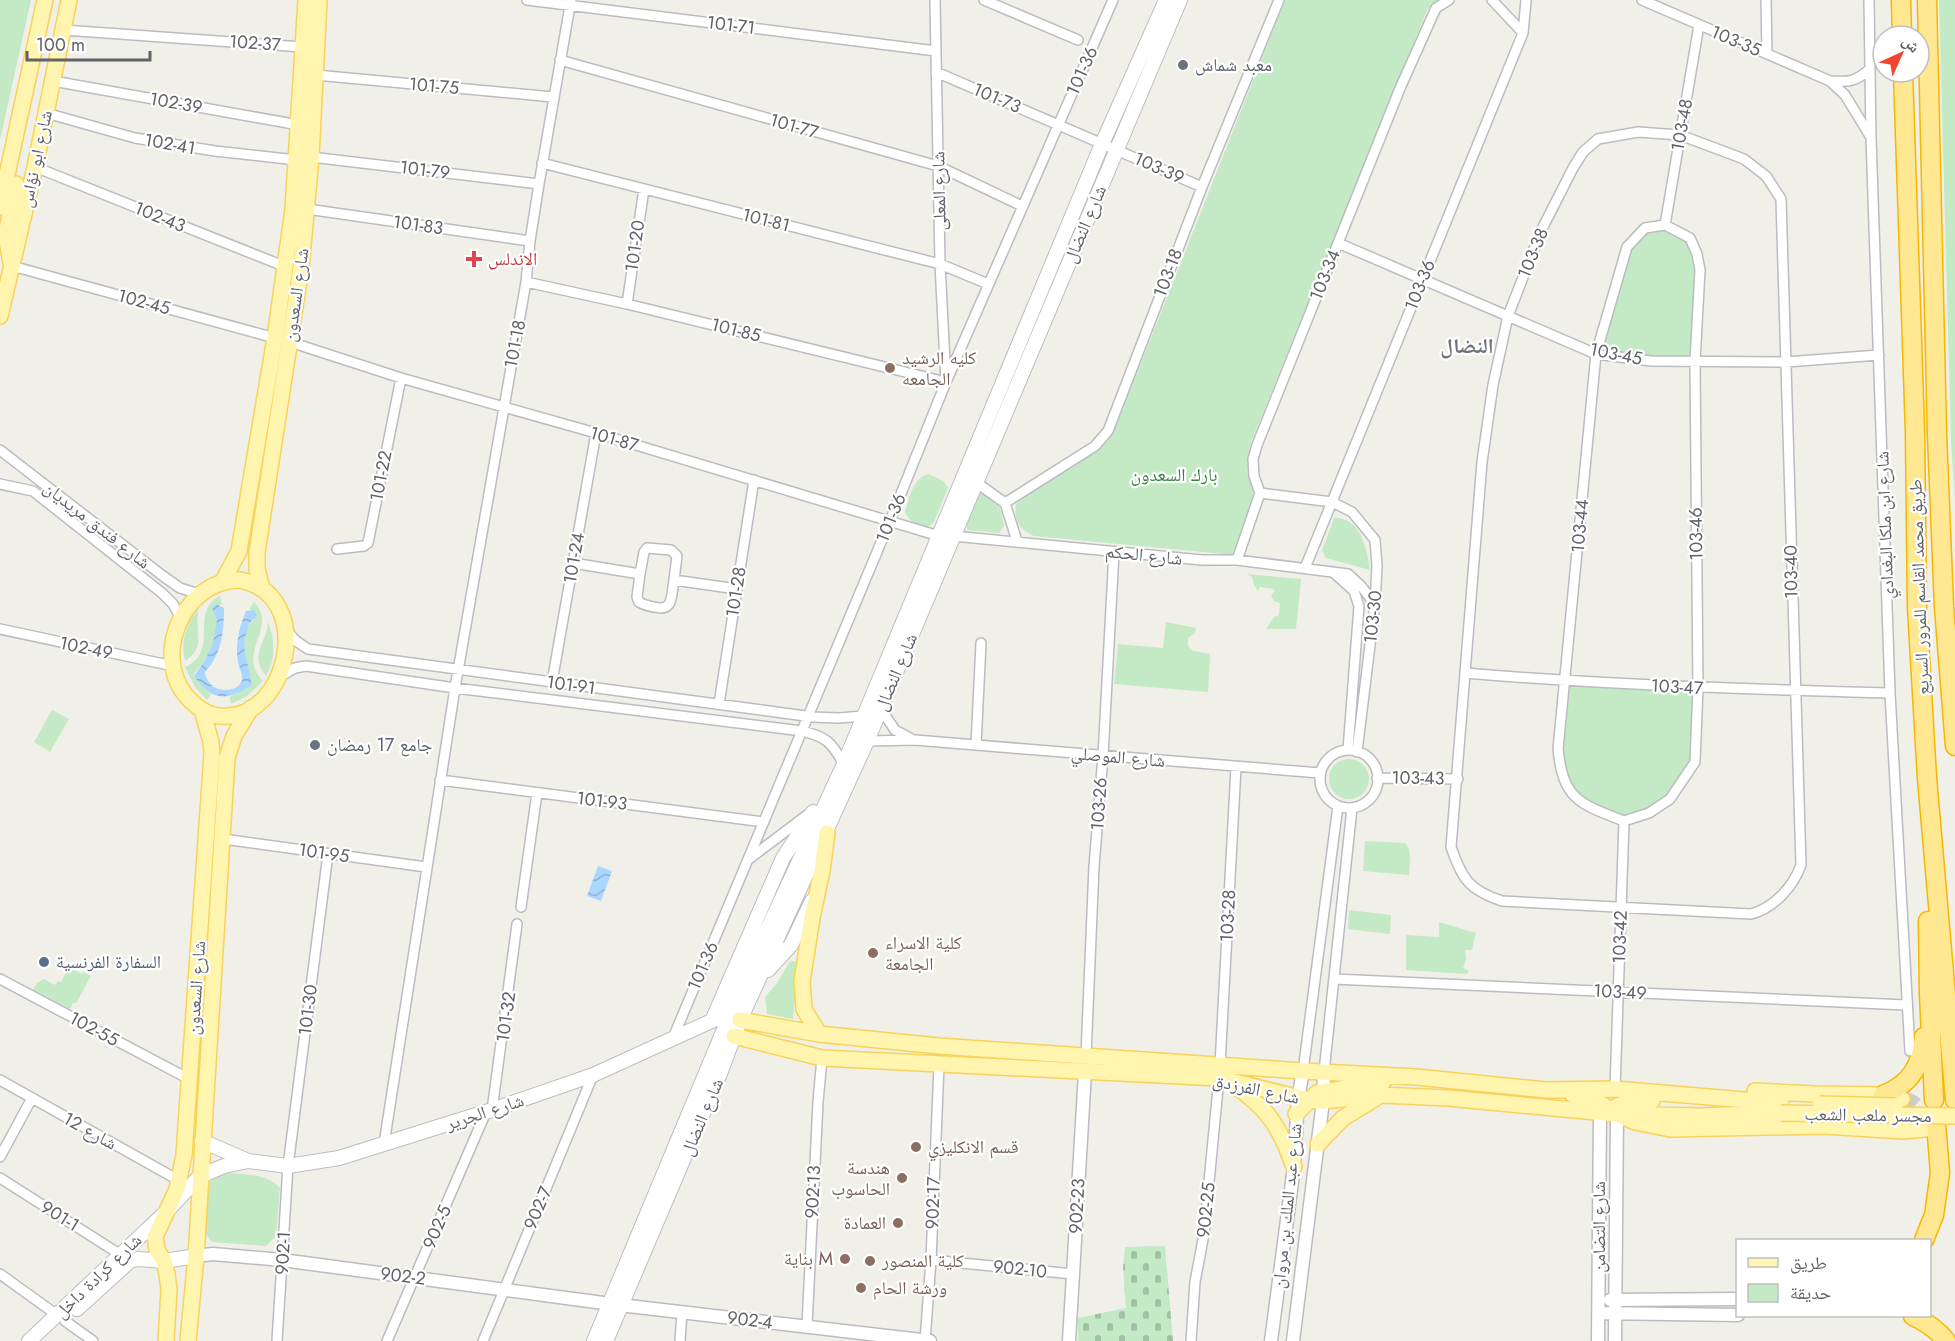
<svg xmlns="http://www.w3.org/2000/svg" width="1955" height="1341" font-family="Jost,'Noto Naskh Arabic',sans-serif">
<style>
.green{fill:#c3e9c5}
.cemetery{fill:url(#cemetery-stones)}
.water{fill:url(#water-waves)}
.lines{fill:none;stroke-linecap:round;stroke-linejoin:round}
.primary-tunnel{stroke:#ccccc8;stroke-width:15;stroke-dasharray:15 8;stroke-linecap:butt}
.minor-casing{stroke:#babcc1;stroke-width:12}
.tertiary-casing{stroke:#babcc1;stroke-width:15}
.secondary-casing{stroke:#bbbdc3;stroke-width:16}
.primary-casing{stroke:#f8d25a;stroke-width:18}
.motorway-casing{stroke:#f9b600;stroke-width:21}
.minor{stroke:#fff;stroke-width:9}
.tertiary{stroke:#fff;stroke-width:12}
.secondary{stroke:#fff;stroke-width:14}
.primary{stroke:#fff5af;stroke-width:15}
.motorway{stroke:#ffe891;stroke-width:18}
.primary-bridge-casing{stroke:#f8d25a;stroke-width:18;stroke-linecap:butt}
.primary-bridge{stroke:#fff5af;stroke-width:15}
.worship-dot{fill:#6b7280;stroke:#fff;stroke-width:2}
.health-dot{fill:#e0444e;stroke:#fff;stroke-width:2}
.education-dot{fill:#8d6e63;stroke:#fff;stroke-width:2}
.service-dot{fill:#5c6f8a;stroke:#fff;stroke-width:2}
.labels{text-anchor:middle;stroke-width:4.5;stroke-linejoin:round;paint-order:stroke}
.street-label{font-size:18px;fill:#5f6268;stroke:#fff}
.worship-label{font-size:18px;fill:#5b616d;stroke:#fff;text-anchor:start}
.health-label{font-size:18px;fill:#be3a42;stroke:#fff;text-anchor:start}
.education-label{font-size:18px;fill:#785e54;stroke:#fff;text-anchor:start}
.park-label{font-size:18px;fill:#308439;stroke:#fff}
.service-label{font-size:18px;fill:#4e5e75;stroke:#fff;text-anchor:start}
.quarter-label{font-size:21px;font-weight:bold;fill:#70747a;stroke:#fff}
</style>
<defs>
<pattern id="cemetery-stones" width="16" height="16" patternUnits="userSpaceOnUse" patternTransform="scale(1.5)"><rect width="16" height="16" fill="#c3e9c5"/><path d="M2 7V4a2 2 0 0 1 4 0v3zM10 15v-3a2 2 0 0 1 4 0v3z" fill="#a2c0a4"/></pattern>
<pattern id="water-waves" width="16" height="10" patternUnits="userSpaceOnUse" patternTransform="scale(1.5)"><rect width="16" height="10" fill="#aad6ff"/><path d="M0 5q4-4 8 0t8 0" fill="none" stroke="#8eb1d2"/></pattern>
</defs>
<rect width="100%" height="100%" fill="#f1f0e8"/>
<!-- green -->
<path class="green" d="M 0,0 L 31,0 L 0,140 Z
M 1285,0 L 1441,0 L 1428,8 L 1251,442 L 1247,458 L 1254,492 L 1235,555 L 1034,536 C 1019,530 1014,519 1016,504 L 1107,442 L 1120,416 Z
M 1939,0 L 1955,0 L 1955,503 L 1951,441 Z
M 1665,225 L 1690,238 L 1697,254 L 1695,361 L 1596,354 L 1627,247 L 1645,228 Z
M 929,474 L 943,481 L 948,488 L 934,522 L 928,527 L 912,522 L 905,513 C 908,500 914,476 929,474 Z
M 979,489 L 1000,508 L 1004,526 L 999,533 L 968,530 L 965,525 Z
M 1334,518 C 1361,517 1367,549 1370,570 L 1326,558 L 1322,551 Z
M 1247,574 L 1301,579 L 1296,629 L 1266,629 L 1274,617 L 1279,615 L 1280,603 L 1274,601 L 1271,595 L 1275,591 L 1274,589 L 1260,587 L 1258,591 L 1254,585 L 1252,577 Z
M 220,596 L 222,605 L 220,604 C 216,614 218,622 216,632 C 214,648 204,661 194,674 L 198,681 L 211,694 L 207,700 L 195,687 L 185,667 C 221,651 188,612 220,596 Z
M 254,602 C 279,627 235,653 263,681 L 247,696 L 231,704 L 230,697 L 253,684 C 247,668 237,632 254,620 L 251,609 L 249,610 Z
M 199,609 C 193,630 208,646 185,661 C 180,642 186,623 199,609 Z
M 268,622 C 275,639 276,659 266,676 C 248,654 267,644 268,622 Z
M 1166,622 L 1196,628 L 1195,633 L 1188,638 L 1188,646 L 1193,651 L 1210,654 L 1208,692 L 1114,684 L 1118,644 L 1163,648 Z
M 1565,681 L 1693,691 L 1697,718 L 1695,762 L 1670,799 L 1624,821 L 1570,798 L 1558,749 Z
M 52,710 L 69,719 L 50,752 L 34,742 Z
M1329 779a20 20 0 1 1 40 0a20 20 0 1 1-40 0Z
M 1365,841 L 1405,843 C 1413,851 1409,864 1409,875 L 1363,871 Z
M 1349,910 L 1391,915 L 1390,934 L 1348,929 Z
M 1439,922 L 1476,933 L 1472,950 L 1465,950 L 1466,959 L 1463,968 L 1469,971 L 1467,974 L 1406,970 L 1406,935 L 1439,937 Z
M 792,961 L 798,962 L 793,1019 L 767,1014 L 765,997 L 778,982 L 789,962 Z
M 69,967 L 82,974 L 83,972 L 91,976 L 76,1003 L 73,1003 L 70,1009 L 33,990 L 37,983 L 44,979 L 55,985 L 58,981 L 61,982 Z
M 229,1173 C 248,1175 266,1173 280,1188 L 276,1236 L 266,1246 L 212,1242 L 206,1235 L 208,1184 L 214,1178 Z"/>
<!-- cemetery -->
<path class="cemetery" d="M 1165,1246 L 1173,1341 L 1078,1341 L 1078,1318 L 1126,1308 L 1123,1268 L 1125,1247 Z"/>
<!-- water -->
<path class="water" d="M 216,604 L 224,608 C 224,631 222,654 205,672 C 206,678 208,683 214,687 C 223,692 239,691 242,680 C 243,675 239,668 238,662 C 235,645 239,627 246,611 L 254,610 L 257,616 C 254,620 250,621 248,627 C 239,651 250,664 252,685 C 227,701 212,702 194,676 L 205,660 L 213,643 L 217,620 L 212,608 Z
M 598,866 L 612,871 L 601,901 L 587,896 Z"/>
<g class="lines">
<!-- primary-tunnel -->
<path class="primary-tunnel" d="M 1902,1099 C 1915,1101 1925,1109 1916,1123"/>
<defs>
<path id="minor" d="M 527,0 L 936,51
M 984,0 L 1078,40
M 1492,0 L 1523,33
M 1642,0 L 1830,81 L 1845,95 L 1870,136
M 1766,0 L 1767,54
M 1869,0 L 1871,138 L 1890,693 L 1910,1051
M 64,30 L 302,47
M 560,60 L 938,166 L 1022,206
M 936,72 L 1202,187
M 316,75 L 553,97
M 53,81 L 299,125
M 1830,81 C 1850,82 1855,82 1870,69
M 46,113 L 135,138 L 215,151 L 296,160
M 1638,132 L 1680,135 L 1744,159 L 1766,176 L 1781,199 L 1801,865 C 1793,887 1774,908 1751,914 L 1502,901 C 1469,890 1462,879 1451,847 L 1482,462 L 1493,385 L 1508,316 L 1541,231 L 1573,168 L 1583,152 L 1598,139 Z
M 311,157 L 539,184
M 542,163 L 940,264 L 988,284
M 35,167 L 286,267
M 307,209 L 530,241
M 1665,225 L 1699,25
M 1338,243 L 1596,354 L 1651,361 L 1786,362 L 1879,355
M 12,266 L 275,338
M 526,282 L 627,304 L 946,382 L 940,264 L 935,0
M 627,304 L 644,189
M 290,342 L 401,378 L 596,433 L 939,536
M 0,450 L 163,576 L 180,588 L 199,594
M 977,483 L 1005,503 L 1017,541
M 0,484 L 33,491 L 162,593 L 173,604 L 181,619
M 1260,493 L 1332,502 L 1352,512 L 1375,540 L 1377,566 L 1375,604 L 1357,752
M 1005,503 L 1095,446 L 1108,431 L 1202,187 L 1279,0
M 953,536 L 1202,560 L 1237,560 L 1348,574 L 1361,586 L 1375,604
M 337,549 L 364,546 L 368,543 L 401,378
M 1237,560 L 1260,493 L 1254,476 L 1253,459 L 1257,445 L 1401,86 L 1436,8 L 1449,0
M 573,563 L 640,574 L 637,597 L 639,602 C 644,605 648,606 654,607 C 674,612 671,596 674,580 L 737,589
M 1305,568 L 1523,33 L 1526,0
M 1334,573 L 1354,591 L 1359,606 L 1348,750
M 640,574 L 644,552 L 647,548 L 671,550 L 677,556 L 674,580
M 0,629 L 173,666
M 286,630 L 296,641 L 308,649 L 813,717 L 839,718 L 863,716
M 1465,673 C 1606,685 1748,689 1890,693
M 279,677 L 295,668 L 306,666 L 455,688 L 802,731 C 827,737 831,742 844,764
M 552,682 L 596,433
M 719,704 L 754,480
M 880,708 L 895,730 L 910,738
M 867,741 L 915,740 L 1320,773
M 976,745 L 981,643
M1320 779a29 29 0 1 1 58 0a29 29 0 1 1-58 0Z
M 1377,778 L 1458,779
M 440,780 L 764,822
M 1624,821 C 1579,804 1563,799 1558,749 L 1596,354 L 1627,247 L 1645,228 L 1665,225
M 1624,821 L 1649,813 L 1670,799 L 1695,762 L 1698,688 L 1695,361 L 1700,270 L 1697,254 L 1690,238 L 1665,225
M 223,839 L 426,867
M 749,859 L 807,815
M 521,907 L 537,793
M 0,979 L 189,1079
M 1334,979 L 1906,1005
M 673,1038 L 890,521 L 946,382 L 1113,0
M 1086,1056 L 1094,866 L 1103,756 L 1114,552
M 1220,1065 L 1236,767
M 1303,1071 L 1338,806
M 1324,1072 L 1352,808
M 0,1080 L 180,1181
M 1615,1089 L 1624,821
M 492,1110 L 517,924
M 384,1144 L 455,688 L 526,282 L 530,241 L 539,184 L 571,0
M 0,1157 L 32,1098
M 0,1178 L 121,1255
M 931,1260 L 1073,1274
M 0,1274 L 57,1315
M 65,1321 L 93,1341
M 807,1326 L 818,1102 L 822,1058
M 277,1341 L 288,1166 L 328,854
M 387,1341 L 486,1112
M 483,1341 L 593,1075
M 680,1341 L 682,1312
M 925,1341 L 931,1260 L 939,1065
M 1191,1341 L 1195,1282 L 1204,1234 L 1219,1078"/>
<path id="tertiary" d="M 196,1256 L 213,1254 L 282,1260 L 611,1304 L 930,1341
M 1610,1300 L 1738,1299
M 1598,1313 L 1738,1315
M 1069,1341 L 1085,1072
M 1271,1341 L 1294,1167 L 1298,1099 L 1303,1071
M 1293,1341 L 1323,1101 L 1324,1072
M 1598,1341 L 1600,1113
M 1615,1341 L 1617,1114"/>
<path id="secondary" d="M 768,970 L 791,945 L 812,901
M 712,1021 L 783,858 L 813,812
M 202,1141 L 246,1160
M 77,1309 L 131,1260 L 138,1259 L 164,1261 L 196,1256
M 29,1341 L 167,1211 L 200,1176 L 224,1166 L 248,1161 L 288,1166 L 339,1158 L 492,1110 L 593,1075 L 716,1019 L 735,1019
M 594,1341 L 750,967 L 844,764 L 1102,144 L 1166,0
M 606,1341 L 721,1071 L 740,1020 L 867,741 L 1180,0"/>
<path id="primary" d="M 0,207 L 45,0
M 11,263 L 6,235 L 16,184
M 0,316 L 35,167 L 69,0
M 239,580 C 317,593 289,723 220,716 C 210,716 199,709 192,702 C 149,663 180,581 239,580 Z
M 223,581 L 239,551 L 275,338 L 293,209 L 306,0
M 262,588 L 257,569 L 257,552 L 301,268 L 311,157 L 319,0
M 740,1020 L 819,1034 L 939,1046 L 1303,1071 L 1416,1077 L 1546,1090 L 1615,1089 L 1781,1103
M 819,1034 L 804,1009 L 802,981 L 812,918 L 822,871 L 827,833
M 734,1036 L 822,1058 L 1219,1078 L 1308,1100 L 1323,1101 L 1382,1095 L 1448,1098 L 1617,1114 L 1700,1116 L 1781,1113
M 1232,1084 C 1268,1108 1280,1127 1294,1167
M 1755,1091 L 1814,1094 L 1883,1095 L 1902,1099
M 1573,1095 L 1598,1102 L 1617,1114 L 1635,1122 L 1670,1129 L 1824,1126 L 1903,1131 L 1936,1128
M 1603,1112 L 1628,1102 L 1652,1101
M 1296,1114 L 1317,1093 L 1383,1082
M 1318,1144 L 1343,1118 L 1376,1098
M 166,1341 L 169,1290 L 167,1274 L 164,1261 L 157,1250 L 155,1237 L 177,1189 L 184,1155 L 212,754 L 211,742 L 202,710
M 188,1341 L 196,1256 L 227,758 L 234,736 L 251,708"/>
<path id="motorway" d="M 1901,0 L 1902,36
M 1927,0 L 1937,434 L 1944,607 L 1955,746
M 1903,72 L 1915,432 L 1917,607 L 1927,778 L 1955,1100
M 1928,921 L 1929,993 L 1934,1100
M 1883,1095 C 1911,1084 1921,1066 1924,1037
M 1924,1240 L 1934,1215 L 1940,1173 L 1936,1123
M 1913,1316 C 1926,1322 1937,1329 1946,1341"/>
</defs>
<!-- minor casing -->
<use href="#minor" class="minor-casing"/>
<!-- tertiary casing -->
<use href="#tertiary" class="tertiary-casing"/>
<!-- secondary casing -->
<use href="#secondary" class="secondary-casing"/>
<!-- primary casing -->
<use href="#primary" class="primary-casing"/>
<!-- motorway casing -->
<use href="#motorway" class="motorway-casing"/>
<!-- minor -->
<use href="#minor" class="minor"/>
<!-- tertiary -->
<use href="#tertiary" class="tertiary"/>
<!-- secondary -->
<use href="#secondary" class="secondary"/>
<!-- primary -->
<use href="#primary" class="primary"/>
<!-- motorway -->
<use href="#motorway" class="motorway"/>
<defs>
<path id="primary-bridge" d="M 1820,1104 L 1895,1106
M 1781,1113 L 1955,1116"/>
</defs>
<!-- primary-bridge casing -->
<use href="#primary-bridge" class="primary-bridge-casing"/>
<!-- primary-bridge -->
<use href="#primary-bridge" class="primary-bridge"/>
</g>
<!-- markers -->
<g class="worship-dot">
<circle cx="1183" cy="65" r="6"/>
<circle cx="315" cy="745" r="6"/>
</g>
<path class="health-dot" d="M471 250h6v6h6v6h-6v6h-6v-6h-6v-6h6z"/>
<g class="education-dot">
<circle cx="890" cy="368" r="6"/>
<circle cx="873" cy="953" r="6"/>
<circle cx="916" cy="1147" r="6"/>
<circle cx="902" cy="1178" r="6"/>
<circle cx="898" cy="1223" r="6"/>
<circle cx="845" cy="1259" r="6"/>
<circle cx="870" cy="1261" r="6"/>
<circle cx="861" cy="1288" r="6"/>
</g>
<circle class="service-dot" cx="44" cy="962" r="6"/>
<g class="labels">
<!-- street labels -->
<g class="street-label">
<text transform="translate(731 25) rotate(7)" y="6">101-71</text>
<text transform="translate(1736 41) rotate(23)" y="6">103-35</text>
<text transform="translate(255 43) rotate(4)" y="6">102-37</text>
<text transform="translate(1082 71) rotate(-66)" y="6">101-36</text>
<text transform="translate(434 86) rotate(5)" y="6">101-75</text>
<text transform="translate(997 98) rotate(23)" y="6">101-73</text>
<text transform="translate(176 103) rotate(10)" y="6">102-39</text>
<text transform="translate(1682 125) rotate(-80)" y="6">103-48</text>
<text transform="translate(794 126) rotate(16)" y="6">101-77</text>
<text transform="translate(170 144) rotate(10)" y="6">102-41</text>
<text transform="translate(36 159) rotate(-78)" y="6">شارع ابو نؤاس</text>
<text transform="translate(1159 168) rotate(24)" y="6">103-39</text>
<text transform="translate(425 170) rotate(7)" y="6">101-79</text>
<text transform="translate(939 191) rotate(-91)" y="6">شارع المعلى</text>
<text transform="translate(160 217) rotate(22)" y="6">102-43</text>
<text transform="translate(766 220) rotate(14)" y="6">101-81</text>
<text transform="translate(1085 224) rotate(-67)" y="6">شارع النضال</text>
<text transform="translate(418 225) rotate(8)" y="6">101-83</text>
<text transform="translate(635 246) rotate(-82)" y="6">101-20</text>
<text transform="translate(1533 253) rotate(-68)" y="6">103-38</text>
<text transform="translate(1168 273) rotate(-69)" y="6">103-18</text>
<text transform="translate(1325 275) rotate(-68)" y="6">103-34</text>
<text transform="translate(1420 285) rotate(-68)" y="6">103-36</text>
<text transform="translate(296 295) rotate(-82)" y="6">شارع السعدون</text>
<text transform="translate(144 302) rotate(15)" y="6">102-45</text>
<text transform="translate(736 330) rotate(14)" y="6">101-85</text>
<text transform="translate(515 344) rotate(-79)" y="6">101-18</text>
<text transform="translate(1616 354) rotate(11)" y="6">103-45</text>
<text transform="translate(614 439) rotate(16)" y="6">101-87</text>
<text transform="translate(381 476) rotate(-79)" y="6">101-22</text>
<text transform="translate(891 518) rotate(-68)" y="6">101-36</text>
<text transform="translate(97 525) rotate(38)" y="6">شارع فندق مريديان</text>
<text transform="translate(1885 525) rotate(-92)" y="6">شارع ابن ملكا البغدادي</text>
<text transform="translate(1580 526) rotate(-85)" y="6">103-44</text>
<text transform="translate(1696 534) rotate(-91)" y="6">103-46</text>
<text transform="translate(1144 555) rotate(6)" y="6">شارع الحكم</text>
<text transform="translate(574 558) rotate(-80)" y="6">101-24</text>
<text transform="translate(1791 572) rotate(-91)" y="6">103-40</text>
<text transform="translate(1919 587) rotate(-92)" y="6">طريق محمد القاسم للمرور السريع</text>
<text transform="translate(736 592) rotate(-81)" y="6">101-28</text>
<text transform="translate(1373 617) rotate(-84)" y="6">103-30</text>
<text transform="translate(86 648) rotate(12)" y="6">102-49</text>
<text transform="translate(896 672) rotate(-67)" y="6">شارع النضال</text>
<text transform="translate(571 685) rotate(8)" y="6">101-91</text>
<text transform="translate(1677 687) rotate(3)" y="6">103-47</text>
<text transform="translate(1118 757) rotate(5)" y="6">شارع الموصلي</text>
<text transform="translate(1418 778) rotate(1)" y="6">103-43</text>
<text transform="translate(602 801) rotate(7)" y="6">101-93</text>
<text transform="translate(1099 804) rotate(-86)" y="6">103-26</text>
<text transform="translate(324 853) rotate(8)" y="6">101-95</text>
<text transform="translate(1228 916) rotate(-87)" y="6">103-28</text>
<text transform="translate(1620 937) rotate(-88)" y="6">103-42</text>
<text transform="translate(703 966) rotate(-67)" y="6">101-36</text>
<text transform="translate(196 988) rotate(-86)" y="6">شارع السعدون</text>
<text transform="translate(1620 992) rotate(3)" y="6">103-49</text>
<text transform="translate(308 1010) rotate(-83)" y="6">101-30</text>
<text transform="translate(506 1017) rotate(-82)" y="6">101-32</text>
<text transform="translate(94 1029) rotate(28)" y="6">102-55</text>
<text transform="translate(1256 1089) rotate(12)" y="6">شارع الفرزدق</text>
<text transform="translate(485 1112) rotate(-18)" y="6">شارع الجرير</text>
<text transform="translate(1868 1115) rotate(1)" y="6">مجسر ملعب الشعب</text>
<text transform="translate(702 1117) rotate(-67)" y="6">شارع النضال</text>
<text transform="translate(90 1131) rotate(29)" y="6">شارع 12</text>
<text transform="translate(813 1192) rotate(-87)" y="6">902-13</text>
<text transform="translate(933 1203) rotate(-88)" y="6">902-17</text>
<text transform="translate(1077 1206) rotate(-87)" y="6">902-23</text>
<text transform="translate(1287 1206) rotate(-84)" y="6">شارع عبد الملك بن مروان</text>
<text transform="translate(538 1208) rotate(-67)" y="6">902-7</text>
<text transform="translate(1206 1210) rotate(-84)" y="6">902-25</text>
<text transform="translate(60 1216) rotate(32)" y="6">901-1</text>
<text transform="translate(437 1227) rotate(-67)" y="6">902-5</text>
<text transform="translate(1599 1227) rotate(-90)" y="6">شارع التضامن</text>
<text transform="translate(283 1253) rotate(-87)" y="6">902-1</text>
<text transform="translate(1020 1269) rotate(6)" y="6">902-10</text>
<text transform="translate(98 1276) rotate(-44)" y="6">شارع كرادة داخل</text>
<text transform="translate(403 1276) rotate(7)" y="6">902-2</text>
<text transform="translate(750 1320) rotate(7)" y="6">902-4</text>
</g>
<!-- worship labels -->
<g class="worship-label">
<text x="1195" y="71">معبد شماش</text>
<text x="327" y="751">جامع 17 رمضان</text>
</g>
<!-- health labels -->
<g class="health-label">
<text x="488" y="265">الاندلس</text>
</g>
<!-- education labels -->
<g class="education-label">
<text x="902" y="364">كليه الرشيد<tspan x="902" dy="21">الجامعه</tspan></text>
<text x="885" y="949">كلية الاسراء<tspan x="885" dy="21">الجامعة</tspan></text>
<text x="928" y="1153">قسم الانكليزي</text>
<text x="890" y="1174" text-anchor="end">هندسة<tspan x="890" dy="21">الحاسوب</tspan></text>
<text x="886" y="1229" text-anchor="end">العمادة</text>
<text x="833" y="1265" text-anchor="end">بناية M</text>
<text x="882" y="1267">كلية المنصور</text>
<text x="873" y="1294">ورشة الحام</text>
</g>
<!-- park labels -->
<g class="park-label">
<text x="1174" y="481">بارك السعدون</text>
</g>
<!-- service labels -->
<g class="service-label">
<text x="56" y="968">السفارة الفرنسية</text>
</g>
<!-- quarter labels -->
<g class="quarter-label">
<text x="1467" y="353">النضال</text>
</g>
</g>
<!-- legend -->
<rect x="1736" y="1239" width="195" height="78" fill="#ffffff" stroke="#bfc0c3" stroke-width="1.5"/>
<rect x="1748" y="1258" width="30" height="9" fill="#fff5af" stroke="#bfc0c3" stroke-width="1.5"/>
<text x="1790" y="1269" font-size="18" fill="#5f6268">طريق</text>
<rect x="1748" y="1284" width="30" height="18" fill="#c3e9c5" stroke="#bfc0c3" stroke-width="1.5"/>
<text x="1790" y="1299" font-size="18" fill="#5f6268">حديقة</text>
<!-- north arrow -->
<g transform="translate(1901 54) rotate(45)"><circle r="28" fill="#ffffff" stroke="#bfc0c3" stroke-width="1.5"/>
<path d="M0-4.5L10 22L0 15L-10 22Z" fill="#f1452d"/>
<text y="-9" font-size="16" font-weight="bold" text-anchor="middle" fill="#5f6268">ش</text>
</g>
<!-- scale -->
<path d="M27 51v9h123v-9" fill="none" stroke="#5f6268" stroke-width="3"/>
<text x="36" y="51" font-size="18" fill="#5f6268" stroke="#ffffff" stroke-width="4.5" paint-order="stroke">100 m</text>
</svg>
